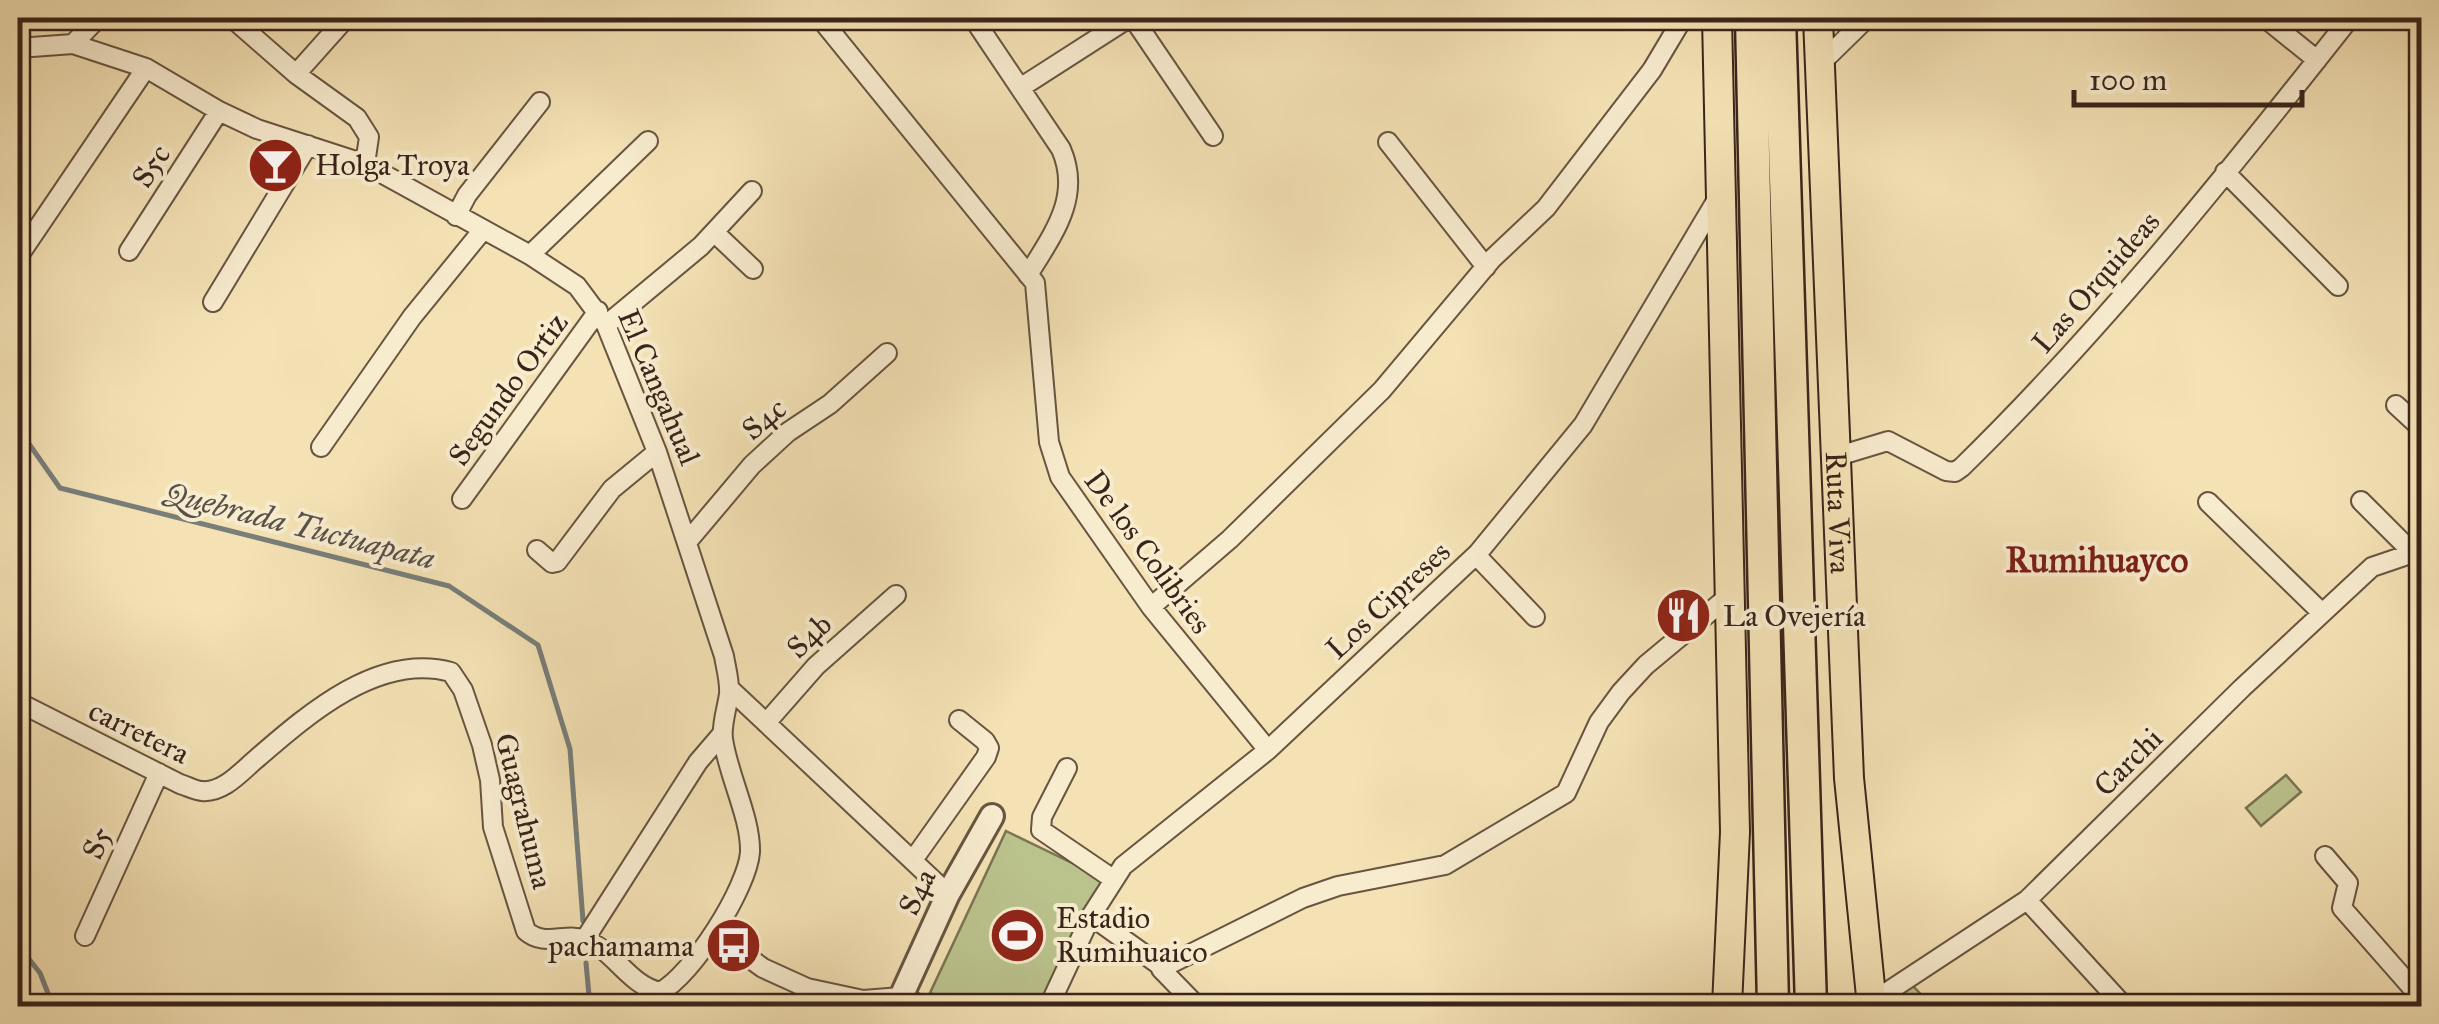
<svg xmlns="http://www.w3.org/2000/svg" width="2439" height="1024" font-family="'IM FELL Great Primer',serif">
<style>
.green{fill:#bbc38d;stroke:#7a7454;stroke-width:2.5}
.lines{fill:none;stroke-linecap:round;stroke-linejoin:round}
.stream{stroke:#787e7a;stroke-width:5}
.minor-casing{stroke:#685441;stroke-width:22}
.tertiary-casing{stroke:#685441;stroke-width:28}
.primary-casing{stroke:#39241a;stroke-width:32}
.trunk-casing{stroke:#39241a;stroke-width:35}
.minor{stroke:#f8eccf;stroke-width:18}
.tertiary{stroke:#f8eccf;stroke-width:22}
.primary{stroke:#f4e2b5;stroke-width:28}
.trunk{stroke:#f4e2b5;stroke-width:30}
.labels{text-anchor:middle;stroke-width:8;stroke-linejoin:round;paint-order:stroke}
.poi-label{font-size:30px;fill:#39241a;stroke:#f8eccf;text-anchor:start}
.street-label{font-size:30px;fill:#39241a;stroke:#f8eccf}
.water-label{font-size:32px;font-style:italic;fill:#58514a;stroke:#f8eccf}
.quarter-label{font-size:35px;font-weight:bold;fill:#7a1f14;stroke:#f8eccf}
</style>
<rect width="100%" height="100%" fill="#f4e2b5"/>
<filter id="stains"><feTurbulence type="fractalNoise" baseFrequency=".002" numOctaves="4"/><feColorMatrix values="0 0 0 0 .2 0 0 0 0 .09 0 0 0 0 .02 0 0 0 .5 -.17"/></filter>
<radialGradient id="worn" r=".72"><stop offset=".6" stop-color="#630" stop-opacity="0"/><stop offset="1" stop-color="#630" stop-opacity=".3"/></radialGradient>
<!-- green -->
<path class="green" d="M 2286,775 L 2301,792 L 2261,826 L 2246,808 Z
M 1006,831 L 1103,878 L 1043,1006 L 958,1006 L 930,993 Z
M 1913,986 L 1932,1006 L 1892,1006 L 1892,999 Z"/>
<g class="lines">
<!-- stream -->
<path class="stream" d="M 18,439 L 27,441 L 60,488 L 449,586 L 538,645 L 570,749 L 583,921
M 18,945 L 40,973 L 53,1006
M 586,963 L 590,1006"/>
<defs>
<path id="minor" d="M 232,18 L 296,74 L 357,118 L 369,137 L 365,164
M 820,18 L 1035,283 L 1049,442 L 1060,477 L 1151,607 L 1268,750
M 973,18 L 1061,149 C 1082,197 1053,234 1028,275
M 1133,18 L 1213,136
M 1379,18 L 1380,19
M 2265,18 L 2317,60
M 73,44 L 98,18
M 18,48 L 73,44 L 146,68 L 219,111 L 257,129 L 365,164 L 530,255 L 577,286 L 606,325 L 657,452 L 724,656 C 726,668 730,682 729,694 C 727,709 721,725 723,739 C 728,775 751,818 750,852 C 748,887 692,976 660,992 C 629,985 616,953 588,941 C 567,931 545,948 526,931 L 493,827 L 490,780 L 482,745 L 463,690 L 451,672 C 378,652 307,715 255,760 C 241,772 223,793 202,791 C 196,791 187,786 180,784 L 18,702
M 1821,63 L 1867,18
M 296,74 L 346,18
M 1020,88 L 1129,18
M 1388,142 L 1486,267
M 2225,172 L 2338,286
M 456,216 L 467,195 L 540,102
M 714,232 L 753,269
M 129,251 L 219,111
M 530,255 L 648,141
M 18,257 L 146,68
M 213,302 L 308,145
M 606,325 L 701,246 L 752,191
M 2396,405 L 2422,429
M 321,447 L 412,317 L 482,231
M 1835,457 L 1888,441 L 1946,471 L 1955,472 L 1962,467 C 2103,329 2228,173 2350,18
M 462,499 L 598,311
M 2361,501 L 2413,553
M 2208,502 L 2322,613
M 688,541 L 752,465 L 788,432 L 830,404 L 887,353
M 537,550 L 552,563 L 557,562 L 612,489 L 657,452
M 1476,555 L 1535,617
M 1151,607 L 1230,539 L 1382,390 L 1492,259 L 1546,208 L 1652,70 L 1683,18
M 730,689 L 948,894
M 766,723 L 816,666 L 896,595
M 1067,768 L 1042,817 L 1041,830 L 1113,879
M 2325,856 L 2348,883 L 2342,908 L 2422,999
M 913,860 L 986,757 L 989,748 L 985,741 L 959,720
M 2027,900 L 2124,1006
M 1091,916 L 1158,964 L 1168,965 L 1303,898 L 1338,886 L 1445,865 L 1566,793 L 1599,722 L 1621,692 L 1646,665 L 1729,596
M 715,933 L 763,968 L 807,988 L 863,1000 L 901,997 L 924,1006
M 85,936 L 159,773
M 585,939 L 698,762 L 722,734
M 1165,965 L 1161,969 L 1197,1006
M 1049,1006 L 1091,916 L 1123,866 L 1268,750 L 1478,553 L 1583,425 L 1719,196
M 1866,1006 L 2027,900 L 2242,688 L 2372,567 L 2422,550"/>
<path id="tertiary" d="M 901,997 L 948,894 L 992,816"/>
<g id="primary">
<path d="M 1717,18 L 1735,832 L 1727,1006"/>
<path id="s1" d="M 1818,18 L 1849,778 L 1872,1006"/>
</g>
<path id="trunk" d="M 1751,18 L 1773,1006
M 1780,18 L 1811,1006"/>
</defs>
<!-- minor casing -->
<use href="#minor" class="minor-casing"/>
<!-- tertiary casing -->
<use href="#tertiary" class="tertiary-casing"/>
<!-- primary casing -->
<use href="#primary" class="primary-casing"/>
<!-- trunk casing -->
<use href="#trunk" class="trunk-casing"/>
<!-- minor -->
<use href="#minor" class="minor"/>
<!-- tertiary -->
<use href="#tertiary" class="tertiary"/>
<!-- primary -->
<use href="#primary" class="primary"/>
<!-- trunk -->
<use href="#trunk" class="trunk"/>
</g>
<!-- icons -->
<defs>
<symbol id="bar-disc" viewBox="-11 -11 22 22"><circle r="9.5" fill="#8f2418" stroke="#f8eccf"/><path d="M-6-5H6L.8 .8V4.5H3.5V6h-7V4.5H-.8V.8Z" fill="#fff"/></symbol>
<symbol id="restaurant-disc" viewBox="-11 -11 22 22"><circle r="9.5" fill="#8f2418" stroke="#f8eccf"/><path d="M-5-6h1v4h1v-4h1v4h1v-4h1v5L-1.5 .5V6h-2V.5L-5-1ZM5-6V6H3V1.5H1.5Q1.5-4 5-6Z" fill="#fff"/></symbol>
<symbol id="stadium-disc" viewBox="-11 -11 22 22"><circle r="9.5" fill="#8f2418" stroke="#f8eccf"/><path d="M0-5a6.5 5 0 1 0 0 10a6.5 5 0 1 0 0-10ZM-3.5-1.8h7v3.6h-7Z" fill="#fff"/></symbol>
<symbol id="bus-disc" viewBox="-11 -11 22 22"><circle r="9.5" fill="#8f2418" stroke="#f8eccf"/><path d="M-5-6H5V4H4V6H2V4H-2V6H-4V4H-5ZM-3.5-4V0h7V-4ZM-3.5 1.2v1.5H-2V1.2ZM2 1.2v1.5H3.5V1.2Z" fill="#fff"/></symbol>
</defs>
<g fill-rule="evenodd">
<use href="#bar-disc" x="244" y="134" width="63" height="63"/>
<use href="#restaurant-disc" x="1652" y="584" width="63" height="63"/>
<use href="#stadium-disc" x="986" y="904" width="63" height="63"/>
<use href="#bus-disc" x="702" y="914" width="63" height="63"/>
</g>
<g class="labels">
<!-- poi labels -->
<g class="poi-label">
<text x="315" y="175">Holga Troya</text>
<text x="1723" y="626">La Ovejería</text>
<text x="1056" y="928">Estadio<tspan x="1056" dy="34">Rumihuaico</tspan></text>
<text x="694" y="956" text-anchor="end">pachamama</text>
</g>
<!-- street labels -->
<g class="street-label">
<text transform="translate(151 166) rotate(-57)" y="10">S5c</text>
<text transform="translate(2096 282) rotate(-49)" y="10">Las Orquideas</text>
<text transform="translate(659 387) rotate(67)" y="10">El Cangahual</text>
<text transform="translate(508 389) rotate(-54)" y="10">Segundo Ortiz</text>
<text transform="translate(764 419) rotate(-39)" y="10">S4c</text>
<text dy="10" stroke="none"><textPath href="#s1" startOffset="495">Ruta Viva</textPath></text>
<text transform="translate(1148 552) rotate(54)" y="10">De los Colibries</text>
<text transform="translate(1388 600) rotate(-43)" y="10">Los Cipreses</text>
<text transform="translate(809 636) rotate(-44)" y="10">S4b</text>
<text transform="translate(139 732) rotate(26)" y="10">carretera</text>
<text transform="translate(2128 762) rotate(-45)" y="10">Carchi</text>
<text transform="translate(524 811) rotate(76)" y="10">Guagrahuma</text>
<text transform="translate(97 843) rotate(-66)" y="10">S5</text>
<text transform="translate(917 892) rotate(-64)" y="10">S4a</text>
</g>
<!-- water labels -->
<g class="water-label">
<text transform="translate(300 525) rotate(14)" y="11">Quebrada Tuctuapata</text>
</g>
<!-- quarter labels -->
<g class="quarter-label">
<text x="2097" y="572">Rumihuayco</text>
</g>
</g>
<!-- margin -->
<rect width="2439" height="1024" fill="none" stroke="#f4e2b5" stroke-width="60"/>
<rect x="20" y="20" width="2399" height="984" fill="none" stroke="#39241a" stroke-width="5"/>
<rect x="30" y="30" width="2379" height="964" fill="none" stroke="#39241a" stroke-width="2.5"/>
<!-- scale -->
<path d="M2074 90v15h228v-15" fill="none" stroke="#39241a" stroke-width="5"/>
<text x="2089" y="90" font-size="30" fill="#39241a" stroke="#f8eccf" stroke-width="8" paint-order="stroke">100 m</text>
<rect width="100%" height="100%" filter="url(#stains)"/>
<rect width="100%" height="100%" fill="url(#worn)"/>
</svg>
